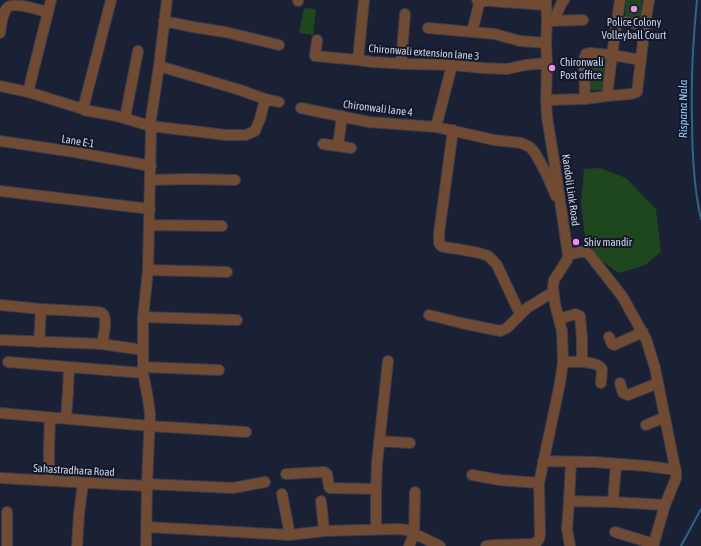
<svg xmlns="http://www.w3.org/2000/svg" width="701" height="546" font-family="'Asap Condensed',sans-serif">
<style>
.green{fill:#1e471d}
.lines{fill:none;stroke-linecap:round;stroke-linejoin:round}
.stream{stroke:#2d648a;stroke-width:2}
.minor-casing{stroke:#383d51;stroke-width:12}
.minor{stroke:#714b31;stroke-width:10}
.poi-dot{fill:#f589ef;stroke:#12182b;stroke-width:1.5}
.labels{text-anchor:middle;stroke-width:4;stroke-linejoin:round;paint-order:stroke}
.poi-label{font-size:11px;fill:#cfd3e1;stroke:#12182b;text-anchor:start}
.street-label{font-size:11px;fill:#cfd3e1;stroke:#12182b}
.water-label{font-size:12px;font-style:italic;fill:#90cffd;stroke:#12182b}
</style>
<rect width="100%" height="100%" fill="#1b2135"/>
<!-- green -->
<path class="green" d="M 626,0 L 642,0 L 641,19 L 625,17 Z
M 304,8 L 316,9 L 313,35 L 299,33 Z
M 586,57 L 608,58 L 604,90 L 587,90 Z
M 600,168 L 626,178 L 656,209 L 661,252 L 645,265 L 619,273 L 587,251 L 581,204 L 584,169 Z"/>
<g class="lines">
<!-- stream -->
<path class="stream" d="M 697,0 C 693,39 691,77 692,116 C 692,150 693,185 701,219
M 681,546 L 701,509"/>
<defs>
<path id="minor" d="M 477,0 L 546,5
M 298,1 L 298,0
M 164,21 L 193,27 L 225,32 L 279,45
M 547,21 L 583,20
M 554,21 L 561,4 L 564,0
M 617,21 L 645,25
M 428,28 L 495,34 L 520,41 L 546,43
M 472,32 L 480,0
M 0,33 C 1,26 2,14 7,8 C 13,1 39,10 47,12
M 317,40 L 315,56 L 358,60 L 372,62 L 410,64 L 452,65 L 483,68 L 507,69 L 525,65 L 547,63
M 358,60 L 364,0
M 401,64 L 405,14
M 159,66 L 240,90 L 265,99 L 279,102
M 0,86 L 9,88 L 28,92 L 83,109 L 84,110 L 117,116 L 150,126 L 201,132 L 225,135 L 246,135 L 255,131 L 260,119 L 265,99
M 28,92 L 51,0
M 607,96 L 631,94 L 637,92 L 645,25 L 649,0
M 585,99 L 584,59 L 586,54 L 589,53 L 612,55 L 641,60
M 546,100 L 585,99 L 607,96 L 612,55 L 620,0
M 301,108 L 369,122 L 436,127 L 494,140 L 521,143 L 530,147 L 535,153 L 546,173 L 556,196
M 83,109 L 111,0
M 125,118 L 138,51
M 150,125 L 159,66 L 167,0
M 436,127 L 452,65
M 453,130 L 446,182 L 439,233 L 439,243 L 441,246 L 444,247 C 456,249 477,251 488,256 C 491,258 494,262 497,265 L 520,314
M 0,141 L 74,152 L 151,166
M 323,144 L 351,148
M 338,146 L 342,116
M 150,180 L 190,179 L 235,180
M 0,191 L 150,209
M 149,225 L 222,226
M 568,255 C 575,254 583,249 589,254 L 622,296 L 646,339 L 655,368 L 676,473 L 676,478 L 665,505 L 653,546
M 148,270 L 227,272
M 0,305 L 41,309 L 97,312 C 99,312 102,313 103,314 C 108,320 103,338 102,344
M 429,315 L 461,323 L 500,331 L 507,328 L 527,308 L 553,292
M 143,317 L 237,320
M 559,319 L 576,314 L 580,316 L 582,338 L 582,362
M 609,337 L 612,344 L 614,345 L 643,332
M 0,340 L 102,344 L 143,350
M 39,342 L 41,309
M 8,362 L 143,373
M 563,362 C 573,362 596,360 602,369 L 601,383
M 143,367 L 219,370
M 620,383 L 623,393 L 628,395 L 658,383
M 0,413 L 150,426 L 246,432
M 66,418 L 68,391 L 69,368
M 646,425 L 665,417
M 379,441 L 410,443
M 543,461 L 594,462 L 647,466 L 676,470
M 571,462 L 569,501 L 613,502 L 665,505
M 286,474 L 324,472 L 327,474 L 329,487 L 330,488 L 376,489
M 472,475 L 500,480 L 539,483
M 0,478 L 147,486
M 49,481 L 49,448 L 50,417
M 147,484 L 233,488 L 265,482
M 282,494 L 290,535
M 321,501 L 324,531
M 569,501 L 567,529 L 570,546
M 613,502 L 616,464
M 146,527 L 290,535 L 324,531 L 398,529 L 407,530 L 440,546
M 376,530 L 376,489 L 377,463 L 388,361
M 615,532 L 654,544
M 7,546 L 7,512
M 77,546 L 79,514 L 83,483
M 146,546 L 147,484 L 150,414 L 148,399 L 143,373 L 143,317 L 148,270 L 151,128 L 150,126
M 409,546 L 414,534 L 415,492
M 486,546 L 495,545 L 531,544 C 537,543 539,541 540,535 L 539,483 L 560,383 L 563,362 L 562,331 L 555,304 L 553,287 L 554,280 L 567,260 L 568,255 L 554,160 L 547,117 L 546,100 L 547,63 L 546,43 L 547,21 L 546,0"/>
</defs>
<!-- minor casing -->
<use href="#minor" class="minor-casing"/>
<!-- minor -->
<use href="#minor" class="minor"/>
</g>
<!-- markers -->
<g class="poi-dot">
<circle cx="634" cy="9" r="4"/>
<circle cx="552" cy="68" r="4"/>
<circle cx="576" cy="242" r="4"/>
</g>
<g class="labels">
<!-- poi labels -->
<g class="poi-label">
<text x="634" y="26" text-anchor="middle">Police Colony<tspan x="634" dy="13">Volleyball Court</tspan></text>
<text x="560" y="66">Chironwali<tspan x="560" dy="13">Post office</tspan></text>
<text x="584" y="246">Shiv mandir</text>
</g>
<!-- street labels -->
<g class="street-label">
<text transform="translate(424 52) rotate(4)" y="4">Chironwali extension lane 3</text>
<text transform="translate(378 108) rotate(7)" y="4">Chironwali lane 4</text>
<text transform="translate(78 141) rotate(9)" y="4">Lane E-1</text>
<text transform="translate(571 190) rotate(82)" y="4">Kandoli Link Road</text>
<text transform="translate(74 470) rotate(3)" y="4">Sahastradhara Road</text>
</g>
<!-- water labels -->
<g class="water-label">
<text transform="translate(683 109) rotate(-90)" y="4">Rispana Nala</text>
</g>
</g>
</svg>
